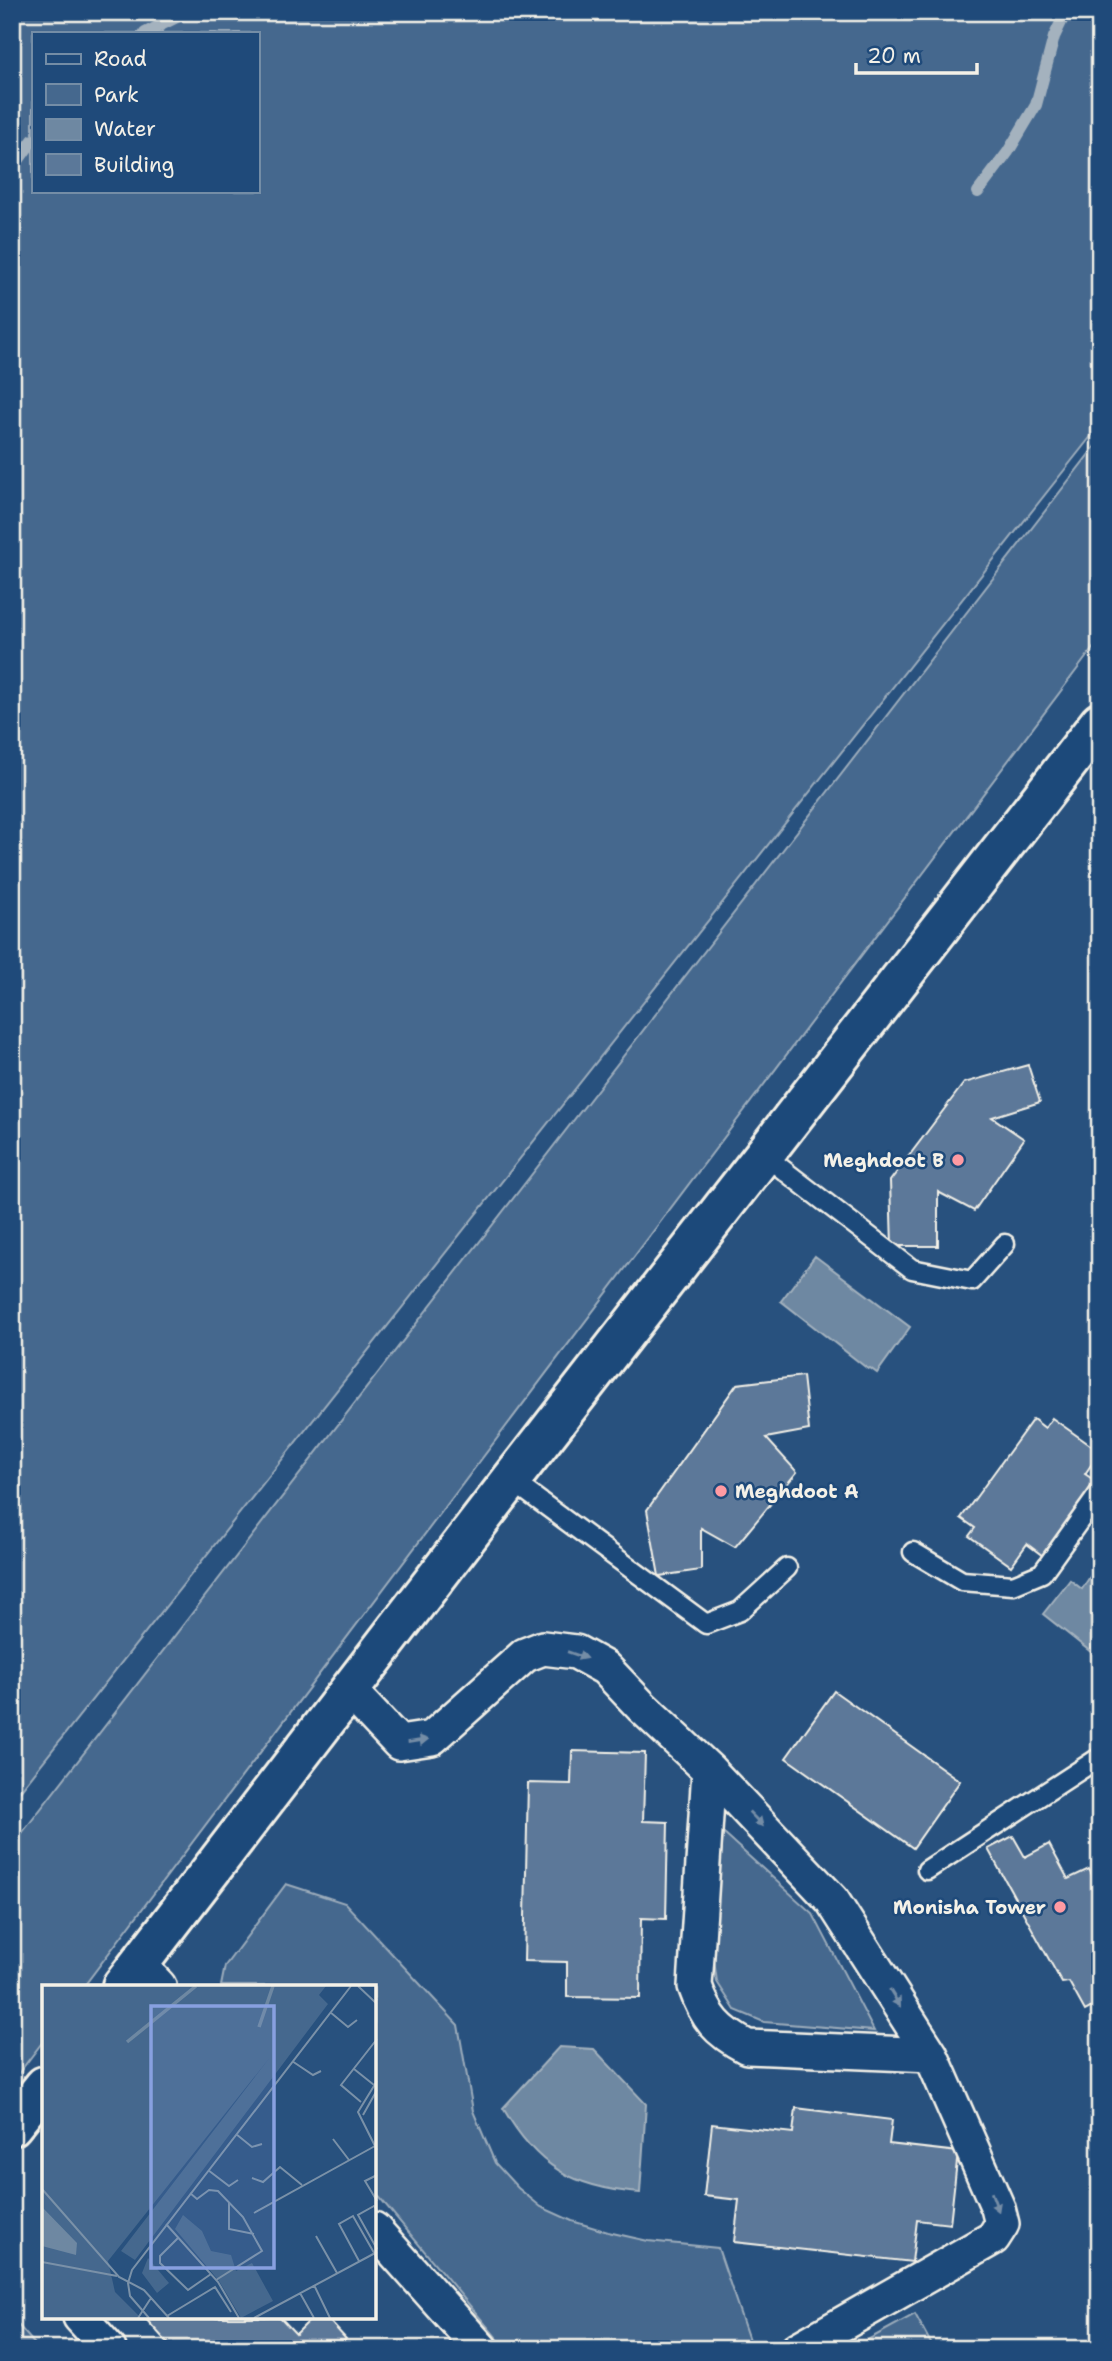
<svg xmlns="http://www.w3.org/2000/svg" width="1112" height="2361" font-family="'Shantell Sans',sans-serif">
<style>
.green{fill:#45688e;stroke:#9cacbb;stroke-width:2;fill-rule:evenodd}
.water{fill:#6e88a2;stroke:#a4b2be;stroke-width:2}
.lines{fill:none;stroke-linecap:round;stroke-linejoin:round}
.stream{stroke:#a4b2be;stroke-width:12}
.building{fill:#5b7899;stroke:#f4f1e8;stroke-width:2}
.lane-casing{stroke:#f4f1e8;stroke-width:23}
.street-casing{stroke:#f4f1e8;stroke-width:38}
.secondary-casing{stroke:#f4f1e8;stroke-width:44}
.lane{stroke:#1f4a7a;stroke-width:18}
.street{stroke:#1f4a7a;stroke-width:33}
.secondary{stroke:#1f4a7a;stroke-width:38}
.oneway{fill:#748da6}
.poi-dot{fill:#ff9aa2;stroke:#1f4a7a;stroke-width:2.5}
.labels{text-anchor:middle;stroke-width:5;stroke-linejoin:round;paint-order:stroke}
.poi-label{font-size:19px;font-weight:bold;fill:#f4f1e8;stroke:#1f4a7a;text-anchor:end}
.inset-river{fill:none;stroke:#6e88a2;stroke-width:3.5}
.inset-road{fill:none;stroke:#7a91a8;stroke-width:2}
.view{fill:#88a0e0;fill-opacity:0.15;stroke:#88a0e0;stroke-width:3.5}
.inset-edge{fill:none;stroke:#f4f1e8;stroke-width:3.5}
</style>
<rect width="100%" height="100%" fill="#28517e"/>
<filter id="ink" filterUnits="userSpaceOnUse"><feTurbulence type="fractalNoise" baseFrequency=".0143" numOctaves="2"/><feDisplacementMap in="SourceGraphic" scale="14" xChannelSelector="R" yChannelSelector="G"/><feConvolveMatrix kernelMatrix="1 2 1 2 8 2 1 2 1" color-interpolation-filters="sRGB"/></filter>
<g filter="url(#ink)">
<!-- green -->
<path class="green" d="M 12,12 L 1100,12 L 1100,425 L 12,1801 ZM 33,33 L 257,33 L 257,191 L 33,191 Z
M 1100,440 L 1100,639 L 84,1986 L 44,1986 L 44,2040 L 12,2082 L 12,1846 Z
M 723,1833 L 813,1914 L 874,2031 L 764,2022 L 735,2010 L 717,1982 L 713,1953 Z
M 286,1884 L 345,1903 L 458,2025 L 473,2111 L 495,2163 L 518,2188 L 541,2207 L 572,2221 L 608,2232 L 648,2241 L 718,2248 L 752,2349 L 506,2349 L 375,2192 L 374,1986 L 221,1986 L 225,1966 Z
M 915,2314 L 934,2349 L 851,2349 Z
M 12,2318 L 39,2349 L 12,2349 Z"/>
<!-- water -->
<path class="water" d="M 815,1256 L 910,1327 L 877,1373 L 870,1368 L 868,1369 L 781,1301 Z
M 1100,1569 L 1100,1651 L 1096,1656 L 1043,1614 L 1070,1580 L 1082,1589 L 1093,1572 Z
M 559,2047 L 594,2049 L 646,2104 L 640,2193 C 573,2188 536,2166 503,2108 Z"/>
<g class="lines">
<!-- stream -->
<path class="stream" d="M 145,33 L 187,12
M 12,169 L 33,140
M 978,192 L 1008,152 L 1036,105 L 1054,37 L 1066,12"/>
</g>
<!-- building -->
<path class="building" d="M 1028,1065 L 1040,1102 L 992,1117 L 1024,1139 L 974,1211 L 938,1192 L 938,1246 L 892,1246 L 890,1181 L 964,1083 Z
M 803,1376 L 809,1430 L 766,1438 L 797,1472 L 735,1547 L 701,1528 L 701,1570 L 659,1576 L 647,1510 L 737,1384 Z
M 1052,1418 L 1100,1452 L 1085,1474 L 1100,1484 L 1047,1559 L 1027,1544 L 1011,1566 L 969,1536 L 975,1528 L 961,1518 L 1033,1419 L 1045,1428 Z
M 834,1691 L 960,1781 L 913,1848 L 786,1758 Z
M 572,1751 L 645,1753 L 643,1821 L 668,1822 L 666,1919 L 641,1918 L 640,1998 L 567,1997 L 567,1962 L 524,1961 L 528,1783 L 571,1784 Z
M 1013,1836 L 1025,1857 L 1049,1844 L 1068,1879 L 1089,1869 L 1100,1890 L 1100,1925 L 1095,1927 L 1100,1935 L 1100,2003 L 1085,2011 L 1069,1982 L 1062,1983 L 988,1849 Z
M 796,2108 L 892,2120 L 889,2144 L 958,2152 L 950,2224 L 917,2220 L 912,2262 L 734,2242 L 739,2200 L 704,2196 L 712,2124 L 793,2133 Z
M 144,2317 L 280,2317 L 296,2334 L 313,2317 L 326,2317 L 346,2339 L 335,2349 L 173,2349 Z"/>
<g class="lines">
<defs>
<path id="lane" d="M 764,1155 L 912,1269 L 972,1281 L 1005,1244
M 511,1480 L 706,1624 L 740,1611 L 787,1568
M 913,1552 L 962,1581 L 1013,1585 L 1042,1573 L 1100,1492
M 927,1870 L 1100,1757"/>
<path id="street" d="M 349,1690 L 399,1743 L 432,1738 L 525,1655 L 543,1648 L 576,1652 L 605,1668 L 642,1707 L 709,1770 L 832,1900 L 931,2055 L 998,2208 L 1002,2224 L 993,2238 L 798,2349
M 709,1770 L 695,1986 C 706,2018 717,2031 747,2047 L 931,2055
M 139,1965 L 159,1986
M 374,2229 L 481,2349
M 80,2317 L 109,2349"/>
<path id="secondary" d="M 122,1986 L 511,1480 L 1100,722
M 12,2126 L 44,2086"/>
</defs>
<!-- lane casing -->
<use href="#lane" class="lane-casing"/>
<!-- street casing -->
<use href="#street" class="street-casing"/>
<!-- secondary casing -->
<use href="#secondary" class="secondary-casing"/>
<!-- lane -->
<use href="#lane" class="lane"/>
<!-- street -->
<use href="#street" class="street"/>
<!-- secondary -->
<use href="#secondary" class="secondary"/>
</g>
<!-- one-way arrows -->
<defs><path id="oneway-solid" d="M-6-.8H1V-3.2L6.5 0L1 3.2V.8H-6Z" transform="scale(1.75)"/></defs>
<g class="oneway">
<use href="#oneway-solid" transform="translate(577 1655) rotate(19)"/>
<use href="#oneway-solid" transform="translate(418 1741) rotate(-9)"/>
<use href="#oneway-solid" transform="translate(756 1819) rotate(46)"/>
<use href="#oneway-solid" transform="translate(895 1998) rotate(58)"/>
<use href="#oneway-solid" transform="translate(995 2202) rotate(69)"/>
</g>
</g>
<!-- markers -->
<g class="poi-dot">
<circle cx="958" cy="1160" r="7"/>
<circle cx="721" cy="1491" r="7"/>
<circle cx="1060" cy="1907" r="7"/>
</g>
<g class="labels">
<!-- poi labels -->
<g class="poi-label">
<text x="944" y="1167">Meghdoot B</text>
<text x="735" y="1498" text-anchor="start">Meghdoot A</text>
<text x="1046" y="1914">Monisha Tower</text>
</g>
</g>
<!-- overview -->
<g transform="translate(42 1985)">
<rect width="334" height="334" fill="#28517e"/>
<path d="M 0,1 L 284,1 L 277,10 L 286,19 L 93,275 L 79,266 L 229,71 L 66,276 L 73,307 L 99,333 L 0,333 ZM 141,230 L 160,246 L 169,266 L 189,270 L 194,286 L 210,278 L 231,316 L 199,333 L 177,296 L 133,244 ZM 106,273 L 127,298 L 115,308 L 100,288 Z" fill="#45688e"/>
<path d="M 0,222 L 35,258 L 34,270 L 0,261 Z" fill="#6e88a2"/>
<path class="inset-river" d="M 217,42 L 231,1M 85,57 L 154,1"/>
<path class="inset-road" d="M 316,1 L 335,19M 288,27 L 306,42 L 315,35M 250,76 L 271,90 L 279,86M 312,84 L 332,100M 335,96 L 316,127 L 335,165M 319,117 L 299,100 L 335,54M 321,130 L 335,105M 194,149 L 210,162 L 220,159M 291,154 L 307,175M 166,185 L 187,201 L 196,195M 335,190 L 323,196 L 335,216M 210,193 L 221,197 L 238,182 L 260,200M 0,204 L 77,292 L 102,305 L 127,333M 148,208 L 155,214 L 167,205 L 176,206 L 201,232 L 220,266 L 174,295M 187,218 L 187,244 L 212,249M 335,225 L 332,221 L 316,230 L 335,264M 212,228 L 333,161M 124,239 L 176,297 L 197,333M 274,251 L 295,288M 136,253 L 118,271 L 118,278 L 146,305 L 169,289M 317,276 L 297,239 L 311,231 L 335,273M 0,277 L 75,291M 272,300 L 288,333M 258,308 L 272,333M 125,331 L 173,302 L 189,327M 96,333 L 109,313M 107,333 L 88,311 L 86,298 L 90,285 L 309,1M 212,333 L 335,267"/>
<path class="view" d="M 109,21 L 232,21 L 232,283 L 109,283 Z"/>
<rect width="334" height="334" class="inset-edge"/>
</g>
<!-- margin -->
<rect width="1112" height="2361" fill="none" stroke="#1f4a7a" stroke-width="42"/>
<rect x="21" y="21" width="1070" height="2319" fill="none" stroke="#f4f1e8" stroke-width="2.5" filter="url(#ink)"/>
<!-- legend -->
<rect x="32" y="32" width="228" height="161" fill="#1f4a7a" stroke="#748da6" stroke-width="2"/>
<rect x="46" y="54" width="35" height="10" fill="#1f4a7a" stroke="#748da6" stroke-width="2"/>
<text x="94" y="66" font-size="21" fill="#f4f1e8">Road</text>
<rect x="46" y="84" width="35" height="21" fill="#45688e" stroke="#748da6" stroke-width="2"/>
<text x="94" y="102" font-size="21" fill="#f4f1e8">Park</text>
<rect x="46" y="119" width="35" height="21" fill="#6e88a2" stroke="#748da6" stroke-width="2"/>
<text x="94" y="136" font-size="21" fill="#f4f1e8">Water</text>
<rect x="46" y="154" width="35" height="21" fill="#5b7899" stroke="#748da6" stroke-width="2"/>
<text x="94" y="172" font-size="21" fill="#f4f1e8">Building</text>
<!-- scale -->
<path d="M856 63v10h121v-10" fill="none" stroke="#f4f1e8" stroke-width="3.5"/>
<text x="867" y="63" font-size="21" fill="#f4f1e8" stroke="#1f4a7a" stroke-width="5" paint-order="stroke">20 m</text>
</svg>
